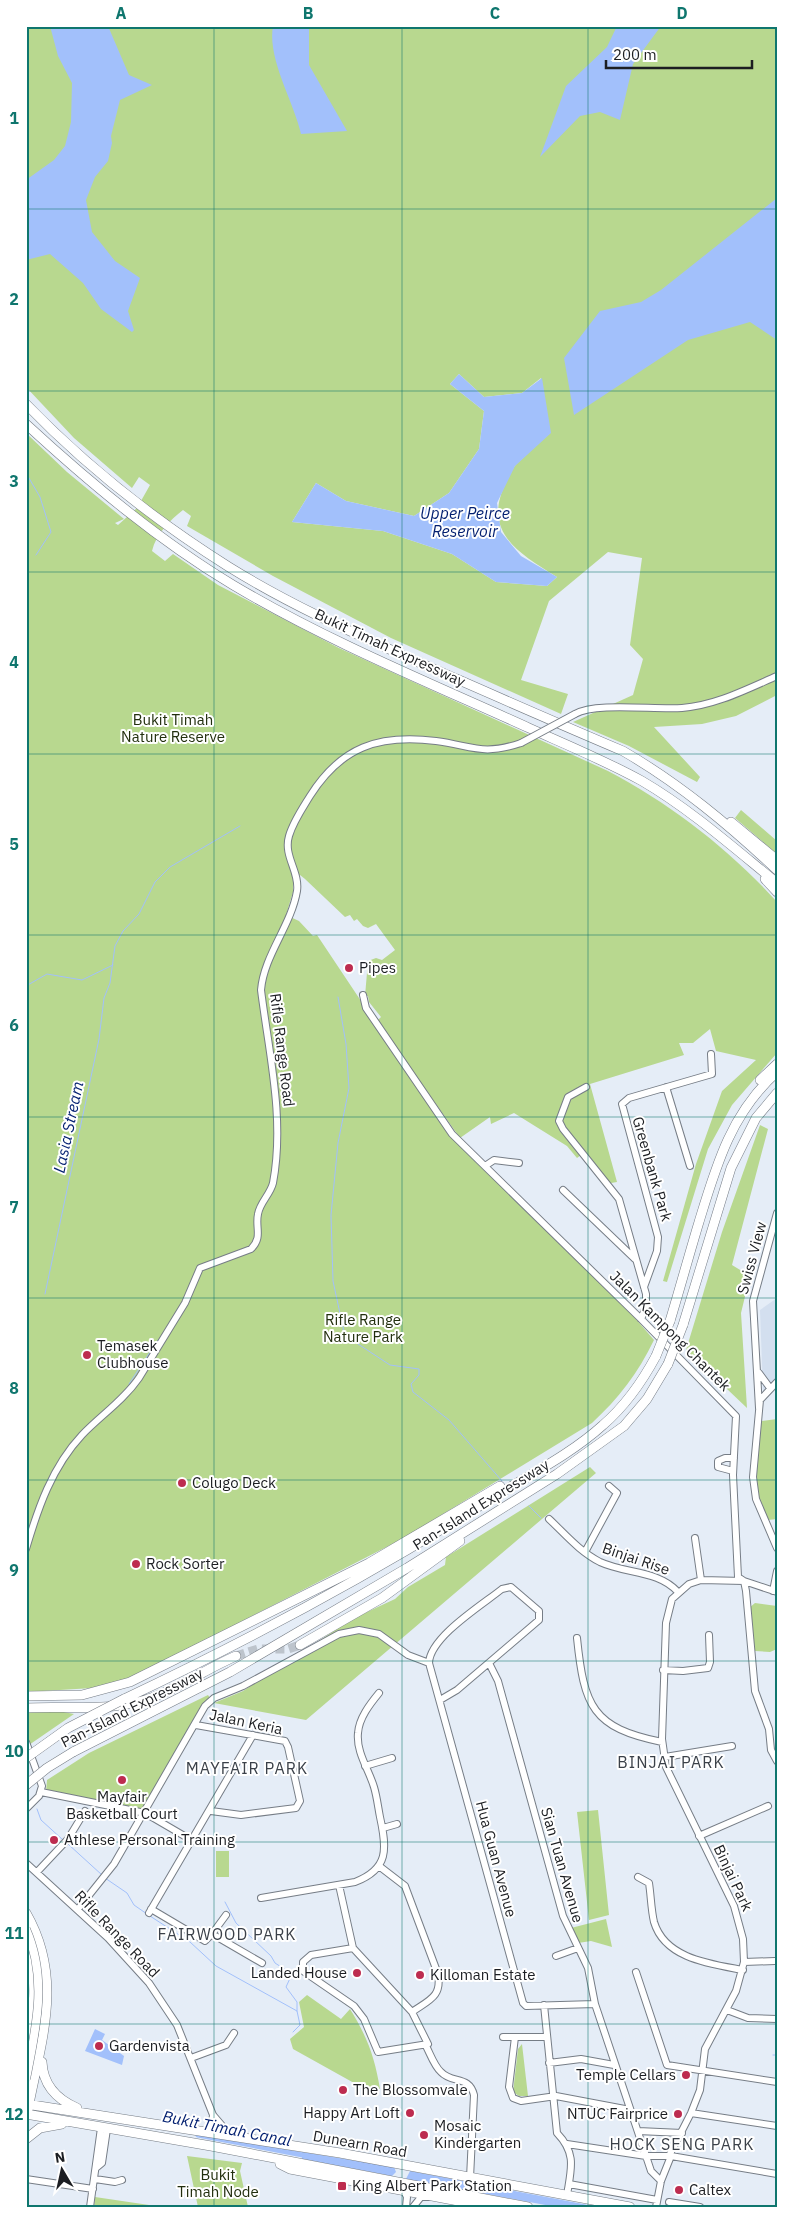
<svg xmlns="http://www.w3.org/2000/svg" width="803" height="2233" font-family="'IBM Plex Sans',sans-serif">
<style>
.built{fill:#d3dfef}
.green{fill:#b8d88f;fill-rule:evenodd}
.water{fill:#a2c0fb}
.lines{fill:none;stroke-linecap:round;stroke-linejoin:round}
.stream{stroke:#a2c0fb;stroke-width:1}
.canal{stroke:#a2c0fb;stroke-width:5}
.highway-tunnel{stroke:#bdc4cc;stroke-width:9;stroke-dasharray:9 4.5;stroke-linecap:butt}
.minor-casing{stroke:#767d86;stroke-width:8}
.major-casing{stroke:#767d86;stroke-width:9}
.highway-casing{stroke:#767d86;stroke-width:10}
.minor{stroke:#fff;stroke-width:6}
.major{stroke:#fff;stroke-width:8}
.highway{stroke:#fff;stroke-width:9}
.minor-bridge-casing{stroke:#767d86;stroke-width:8;stroke-linecap:butt}
.major-bridge-casing{stroke:#767d86;stroke-width:9;stroke-linecap:butt}
.highway-bridge-casing{stroke:#767d86;stroke-width:10;stroke-linecap:butt}
.minor-bridge{stroke:#fff;stroke-width:6}
.major-bridge{stroke:#fff;stroke-width:8}
.highway-bridge{stroke:#fff;stroke-width:9}
.grid{fill:none;stroke:#0f766e;stroke-width:1;stroke-opacity:0.55}
.poi-dot{fill:#bd2c4f;stroke:#fff;stroke-width:2}
.labels{text-anchor:middle;stroke-width:4;stroke-linejoin:round;paint-order:stroke}
.street-label{font-size:15px;fill:#1c1e22;stroke:#fff}
.park-label{font-size:15px;fill:#222f0e;stroke:#fff}
.poi-label{font-size:15px;fill:#1c1e22;stroke:#fff;text-anchor:start}
.water-label{font-size:16px;font-style:italic;fill:#021f70;stroke:#fff}
.neighbourhood-label{font-size:16px;letter-spacing:1px;fill:#3b4149;stroke:#fff}
.neatline{fill:none;stroke:#0f766e;stroke-width:2}
.grid-label{font-size:16px;text-anchor:middle;font-weight:bold;fill:#0f766e}
</style>
<rect width="100%" height="100%" fill="#e5edf7"/>
<!-- built -->
<path class="built" d="M 777,1298 L 777,1380 L 763,1391 L 760,1310 Z"/>
<!-- green -->
<path class="green" d="M 26,26 L 777,26 L 777,695 L 736,716 L 702,724 L 654,727 L 700,777 L 697,782 L 629,746 L 573,722 L 633,695 L 643,659 L 630,645 L 642,558 L 608,552 L 549,601 L 521,680 L 568,694 L 561,714 L 391,638 L 273,576 L 187,526 L 191,516 L 183,510 C 170,520 156,534 152,551 L 165,561 L 173,554 L 218,585 L 339,648 L 608,771 C 671,804 729,849 777,902 L 777,1053 L 732,1105 L 708,1149 L 667,1282 L 663,1281 L 696,1164 L 722,1091 L 756,1060 L 716,1051 L 710,1029 L 693,1043 L 679,1043 L 684,1055 L 590,1084 L 617,1182 L 611,1183 L 593,1170 L 581,1155 L 577,1158 L 567,1146 L 514,1113 L 491,1124 L 490,1117 L 460,1138 L 377,1021 L 381,1017 L 369,1002 L 368,996 L 365,996 L 368,961 L 376,958 L 382,960 L 395,950 L 376,924 L 368,928 L 363,926 L 357,919 L 354,921 L 350,915 L 345,917 L 305,879 L 300,875 L 293,877 L 293,892 L 286,915 L 299,921 L 313,936 L 317,935 L 361,1001 L 367,1015 L 447,1132 L 635,1318 L 654,1340 C 638,1373 619,1398 592,1423 L 402,1539 L 147,1670 L 125,1679 L 93,1688 L 26,1692 L 26,433 L 67,472 L 124,519 L 115,523 L 118,525 L 137,508 L 150,485 L 139,477 L 132,488 L 74,438 L 26,387 ZM 459,374 L 484,397 L 522,393 L 541,378 C 537,401 536,427 529,450 C 526,457 518,461 514,467 C 478,526 508,547 557,577 L 547,586 L 496,582 L 452,554 L 383,531 L 292,522 L 316,483 L 346,501 L 414,516 L 449,493 L 479,449 L 484,411 L 450,384 Z
M 741,810 L 777,841 L 777,854 L 735,818 Z
M 760,1125 L 768,1129 L 732,1265 L 750,1276 L 741,1313 L 747,1408 L 686,1350 L 722,1232 Z
M 777,1419 L 777,1519 L 768,1520 L 757,1495 L 755,1473 L 761,1421 Z
M 590,1467 L 596,1473 L 306,1720 L 214,1703 L 243,1691 L 352,1619 L 395,1599 L 408,1587 L 445,1565 L 446,1557 Z
M 755,1603 L 777,1606 L 777,1649 L 770,1652 L 755,1651 L 749,1608 Z
M 208,1695 L 210,1698 L 143,1811 L 46,1792 L 47,1780 L 89,1753 Z
M 53,1710 L 74,1714 L 26,1747 L 26,1712 Z
M 598,1810 L 609,1915 L 589,1920 L 577,1812 Z
M 216,1851 L 229,1851 L 229,1877 L 216,1877 Z
M 606,1919 L 612,1947 L 591,1941 L 578,1943 L 571,1928 Z
M 307,1995 L 341,2019 L 350,2009 C 367,2036 375,2058 380,2089 L 363,2088 L 293,2049 L 290,2039 L 304,2027 L 299,2002 Z
M 522,2044 L 528,2096 L 519,2096 L 513,2092 L 518,2049 Z
M 187,2156 L 242,2163 L 240,2171 L 248,2207 L 198,2207 Z
M 95,2197 L 149,2205 L 94,2207 Z"/>
<!-- water -->
<path class="water" d="M 50,26 L 108,26 L 129,75 L 152,85 L 120,100 L 111,136 L 112,143 L 108,161 L 95,177 L 86,200 L 92,232 L 115,261 L 140,278 L 128,311 L 134,330 L 132,332 L 101,309 L 83,283 L 50,254 L 26,260 L 26,180 L 54,160 L 65,146 L 71,122 L 72,83 L 58,56 Z
M 273,26 L 309,26 L 309,65 L 347,131 L 301,134 C 294,102 267,59 273,26 Z
M 617,26 L 661,26 L 633,64 L 620,120 L 600,112 L 580,116 L 540,157 L 566,86 L 607,47 Z
M 777,198 L 777,340 L 750,322 L 688,340 L 574,415 L 564,358 L 600,311 L 641,302 L 661,290 Z
M 459,374 L 484,397 L 522,393 L 542,378 L 551,433 L 515,466 L 497,503 L 501,532 L 521,556 L 557,577 L 547,586 L 496,582 L 452,554 L 383,531 L 292,522 L 316,483 L 346,501 L 414,516 L 449,493 L 479,449 L 484,411 L 450,384 Z
M 95,2029 L 105,2034 L 102,2040 L 124,2056 L 122,2065 L 85,2051 Z
M 302,2152 L 394,2167 L 396,2172 L 392,2176 L 302,2159 Z
M 410,2171 L 599,2207 L 556,2207 L 406,2179 Z"/>
<g class="lines">
<!-- stream -->
<path class="stream" d="M 26,473 L 40,497 L 51,532 L 36,555
M 26,986 L 47,974 L 82,980 L 113,965
M 338,997 L 346,1044 L 349,1088 L 338,1143 L 331,1215 L 333,1281 L 344,1332 L 358,1344 L 390,1365 L 419,1369 L 419,1375 L 411,1384 L 413,1392 L 449,1420 L 502,1481
M 45,1294 L 99,1039 L 104,998 L 110,983 L 115,946 L 123,931 L 139,914 L 155,882 L 170,867 L 240,826
M 129,1384 L 158,1340
M 529,1506 L 541,1518
M 37,1809 L 41,1820 L 63,1840
M 68,1844 L 102,1875
M 105,1878 L 127,1893 L 134,1905 L 147,1914
M 225,1902 L 236,1923 L 271,1956 L 275,1963 L 292,1974 L 286,1987 L 297,2002 L 297,2011
M 150,1916 L 190,1942 L 216,1966 L 297,2011 L 300,2025 L 293,2032
M 773,2055 L 777,2055"/>
<!-- canal -->
<path class="canal" d="M 198,2135 L 308,2156"/>
<!-- highway-tunnel -->
<path class="highway-tunnel" d="M 236,1656 L 258,1649 L 288,1649 L 300,1645"/>
<defs>
<path id="minor" d="M 575,714 C 596,702 654,710 682,708 C 716,705 745,690 777,676
M 363,995 L 366,1008 L 452,1134 L 641,1319 L 736,1416 L 733,1475 L 738,1577 L 744,1581 L 746,1591 L 755,1691 L 769,1729 L 771,1750 L 777,1761
M 586,1087 L 568,1097 L 559,1121 L 563,1129 L 619,1199 L 646,1294 L 646,1307 L 641,1319
M 666,1087 L 690,1166
M 485,1166 L 494,1160 L 519,1163
M 563,1190 L 635,1259
M 644,1287 L 657,1251 L 658,1237 L 622,1104 L 629,1098 L 712,1074 L 711,1054
M 759,1373 L 770,1388
M 777,1382 L 760,1400 L 753,1477 L 756,1499 L 777,1548
M 759,1408 L 753,1301 L 777,1213
M 733,1471 L 718,1467 L 718,1461 L 725,1458 L 734,1458
M 549,1519 C 565,1534 580,1552 600,1562 C 626,1574 658,1570 678,1592
M 695,1538 L 701,1580
M 26,1549 C 38,1508 52,1467 82,1435 C 100,1416 123,1401 139,1378 L 185,1303 L 200,1268 L 251,1249 C 263,1237 255,1228 258,1214 C 260,1202 270,1195 273,1183 C 285,1119 269,1054 261,990 C 264,955 291,926 297,891 C 300,872 283,856 289,836 C 293,822 302,809 310,796 C 341,747 378,734 436,741 C 473,746 482,756 521,743
M 585,1552 L 617,1493 L 609,1486
M 773,1591 L 777,1571
M 577,1638 C 584,1706 592,1728 662,1742
M 489,1663 L 498,1681 L 563,1916 L 588,1968 L 595,2004 L 646,2156 L 651,2171 L 661,2181
M 663,1670 L 683,1671 L 708,1668 L 710,1662 L 709,1635
M 440,1700 L 457,1690 L 539,1620 L 539,1611 L 511,1587 L 502,1589 C 482,1605 430,1637 429,1663 L 523,2003 L 526,2006 L 595,2004
M 196,1725 L 285,1741 L 288,1747 L 300,1801 L 296,1808 L 241,1815 L 211,1811
M 26,1742 L 42,1786 L 39,1796 L 26,1809
M 665,1757 L 732,1746
M 365,1766 L 392,1758
M 41,1792 L 145,1813 L 193,1841
M 383,1828 L 397,1824
M 699,1836 L 768,1806
M 26,1863 L 108,1938 L 149,1983 L 177,2025 L 213,2115 L 231,2136
M 379,1866 L 405,1886 L 438,1974 C 442,1997 429,2000 412,2012
M 37,1872 L 68,1839 L 85,1811
M 638,1877 L 649,1883 C 651,1896 651,1909 654,1922 C 665,1959 711,1964 743,1970
M 339,1885 L 353,1948 L 412,2012 L 428,2044 L 378,2052 L 364,2019 L 354,2006 L 303,1971 L 303,1962 L 311,1955 L 353,1948
M 261,1898 L 355,1882 C 389,1869 387,1849 380,1817 C 378,1807 377,1797 374,1787 C 369,1770 356,1752 358,1733 C 359,1718 370,1704 379,1693
M 78,1909 L 114,1864 L 205,1706 L 214,1698 L 243,1686 L 339,1634 L 359,1630 L 379,1634 L 408,1655 L 429,1663
M 151,1909 L 205,1941 L 212,1934 L 226,1915
M 149,1913 L 253,1735
M 212,1934 L 262,1963
M 556,1956 L 578,1948
M 744,1962 L 775,1961
M 636,1972 L 667,2065 L 777,2082
M 544,2005 L 557,2133 C 577,2154 571,2169 567,2195
M 727,2010 L 748,2018 L 777,2019
M 503,2037 L 547,2037
M 515,2037 L 509,2087 L 513,2098 L 521,2101 L 556,2096 L 630,2110
M 425,2044 C 430,2053 434,2066 441,2072 C 452,2084 469,2075 474,2095 L 470,2178
M 191,2058 L 226,2045 L 234,2033
M 549,2063 L 581,2059 L 614,2065
M 691,2113 L 777,2126
M 638,2131 L 682,2133
M 205,2132 L 212,2123 L 213,2115
M 567,2144 L 646,2156 L 671,2156 L 777,2174
M 669,2156 L 691,2113 L 700,2090 L 705,2049 L 736,1991 L 744,1962 L 743,1939 L 734,1906 L 666,1767 L 662,1739 L 666,1623 L 672,1599 L 689,1584 L 701,1580 L 744,1581 L 777,1592
M 96,2168 L 102,2163 L 107,2129
M 26,2179 L 93,2189
M 95,2179 L 115,2182 L 122,2180
M 569,2184 L 657,2200
M 404,2191 L 407,2197 L 406,2207
M 669,2202 L 700,2207
M 90,2207 L 101,2128
M 413,2207 L 421,2197 L 428,2197
M 656,2207 L 661,2181 L 671,2156"/>
<path id="major" d="M 26,1947 C 38,1978 33,2014 26,2046"/>
<path id="highway" d="M 26,404 C 86,466 156,521 229,567 C 287,603 349,631 411,659 C 482,690 552,721 623,751 C 680,784 729,825 777,870
M 26,424 C 90,483 158,540 233,585 C 327,641 430,683 529,728 C 567,745 606,761 642,781 C 690,809 734,848 777,883
M 731,822 L 777,860
M 765,879 L 777,892
M 760,1080 L 777,1064
M 670,1321 C 680,1288 689,1255 699,1222 C 716,1166 731,1113 777,1072
M 683,1325 L 731,1168 L 756,1118 L 777,1093
M 300,1645 L 382,1598 L 460,1541
M 26,1696 L 82,1695 L 130,1682 L 369,1563 L 500,1486
M 124,1699 C 249,1640 372,1574 489,1500 C 527,1476 570,1455 603,1425 C 625,1406 642,1382 656,1356
M 26,1708 C 63,1706 102,1711 138,1702 C 173,1693 203,1670 236,1656
M 73,1752 L 230,1672 L 407,1568 L 557,1474 L 624,1426 L 647,1399 L 668,1364
M 26,1913 C 64,1979 41,2040 28,2109
M 42,2062 C 43,2085 56,2099 77,2108
M 26,2104 L 340,2153 L 630,2207
M 26,2114 L 211,2146 L 528,2207
M 26,2139 L 40,2128 L 62,2124
M 280,2164 L 290,2169 L 490,2207"/>
</defs>
<!-- minor casing -->
<use href="#minor" class="minor-casing"/>
<!-- major casing -->
<use href="#major" class="major-casing"/>
<!-- highway casing -->
<use href="#highway" class="highway-casing"/>
<!-- minor -->
<use href="#minor" class="minor"/>
<!-- major -->
<use href="#major" class="major"/>
<!-- highway -->
<use href="#highway" class="highway"/>
<defs>
<path id="minor-bridge" d="M 521,743 L 575,714"/>
<path id="major-bridge" d="M 26,1929 C 48,1979 36,2028 26,2079"/>
<path id="highway-bridge" d="M 656,1356 L 670,1321
M 668,1364 L 683,1325
M 26,1758 L 68,1728 L 124,1699
M 26,1785 L 47,1768 L 73,1752"/>
</defs>
<!-- minor-bridge casing -->
<use href="#minor-bridge" class="minor-bridge-casing"/>
<!-- major-bridge casing -->
<use href="#major-bridge" class="major-bridge-casing"/>
<!-- highway-bridge casing -->
<use href="#highway-bridge" class="highway-bridge-casing"/>
<!-- minor-bridge -->
<use href="#minor-bridge" class="minor-bridge"/>
<!-- major-bridge -->
<use href="#major-bridge" class="major-bridge"/>
<!-- highway-bridge -->
<use href="#highway-bridge" class="highway-bridge"/>
</g>
<!-- grid -->
<path class="grid" d="M 214,26 L 214,2207M 402,26 L 402,2207M 588,26 L 588,2207M 26,209 L 777,209M 26,391 L 777,391M 26,572 L 777,572M 26,754 L 777,754M 26,935 L 777,935M 26,1117 L 777,1117M 26,1298 L 777,1298M 26,1480 L 777,1480M 26,1661 L 777,1661M 26,1842 L 777,1842M 26,2024 L 777,2024"/>
<!-- markers -->
<g class="poi-dot">
<circle cx="349" cy="968" r="5"/>
<circle cx="87" cy="1355" r="5"/>
<circle cx="182" cy="1483" r="5"/>
<circle cx="136" cy="1564" r="5"/>
<circle cx="122" cy="1780" r="5"/>
<circle cx="54" cy="1840" r="5"/>
<circle cx="357" cy="1973" r="5"/>
<circle cx="420" cy="1975" r="5"/>
<circle cx="99" cy="2046" r="5"/>
<circle cx="686" cy="2075" r="5"/>
<circle cx="343" cy="2090" r="5"/>
<circle cx="410" cy="2113" r="5"/>
<circle cx="678" cy="2114" r="5"/>
<circle cx="424" cy="2135" r="5"/>
<rect x="337" y="2181" width="10" height="10" rx="2.5"/>
<circle cx="679" cy="2190" r="5"/>
</g>
<g class="labels">
<!-- street labels -->
<g class="street-label">
<text transform="translate(390 648) rotate(25)" y="5">Bukit Timah Expressway</text>
<text transform="translate(282 1050) rotate(83)" y="5">Rifle Range Road</text>
<text transform="translate(652 1169) rotate(74)" y="5">Greenbank Park</text>
<text transform="translate(752 1258) rotate(-75)" y="5">Swiss View</text>
<text transform="translate(670 1331) rotate(45)" y="5">Jalan Kampong Chantek</text>
<text transform="translate(481 1505) rotate(-32)" y="5">Pan-Island Expressway</text>
<text transform="translate(636 1559) rotate(19)" y="5">Binjai Rise</text>
<text transform="translate(132 1708) rotate(-27)" y="5">Pan-Island Expressway</text>
<text transform="translate(246 1722) rotate(12)" y="5">Jalan Keria</text>
<text transform="translate(496 1859) rotate(75)" y="5">Hua Guan Avenue</text>
<text transform="translate(562 1865) rotate(74)" y="5">Sian Tuan Avenue</text>
<text transform="translate(733 1878) rotate(65)" y="5">Binjai Park</text>
<text transform="translate(117 1934) rotate(46)" y="5">Rifle Range Road</text>
<text transform="translate(360 2144) rotate(10)" y="5">Dunearn Road</text>
</g>
<!-- park labels -->
<g class="park-label">
<text x="173" y="725">Bukit Timah<tspan x="173" dy="17">Nature Reserve</tspan></text>
<text x="363" y="1325">Rifle Range<tspan x="363" dy="17">Nature Park</tspan></text>
<text x="218" y="2180">Bukit<tspan x="218" dy="17">Timah Node</tspan></text>
</g>
<!-- poi labels -->
<g class="poi-label">
<text x="359" y="973">Pipes</text>
<text x="97" y="1351">Temasek<tspan x="97" dy="17">Clubhouse</tspan></text>
<text x="192" y="1488">Colugo Deck</text>
<text x="146" y="1569">Rock Sorter</text>
<text x="122" y="1802" text-anchor="middle">Mayfair<tspan x="122" dy="17">Basketball Court</tspan></text>
<text x="64" y="1845">Athlese Personal Training</text>
<text x="347" y="1978" text-anchor="end">Landed House</text>
<text x="430" y="1980">Killoman Estate</text>
<text x="109" y="2051">Gardenvista</text>
<text x="676" y="2080" text-anchor="end">Temple Cellars</text>
<text x="353" y="2095">The Blossomvale</text>
<text x="400" y="2118" text-anchor="end">Happy Art Loft</text>
<text x="668" y="2119" text-anchor="end">NTUC Fairprice</text>
<text x="434" y="2131">Mosaic<tspan x="434" dy="17">Kindergarten</tspan></text>
<text x="352" y="2191">King Albert Park Station</text>
<text x="689" y="2195">Caltex</text>
</g>
<!-- water labels -->
<g class="water-label">
<text x="465" y="519">Upper Peirce<tspan x="465" dy="18">Reservoir</tspan></text>
<text transform="translate(68 1127) rotate(-78)" y="6">Lasia Stream</text>
<text transform="translate(227 2128) rotate(11)" y="6">Bukit Timah Canal</text>
</g>
<!-- neighbourhood labels -->
<g class="neighbourhood-label">
<text x="671" y="1768">BINJAI PARK</text>
<text x="247" y="1774">MAYFAIR PARK</text>
<text x="227" y="1940">FAIRWOOD PARK</text>
<text x="682" y="2150">HOCK SENG PARK</text>
</g>
</g>
<!-- border -->
<rect width="803" height="2233" fill="none" stroke="#ffffff" stroke-width="55"/>
<!-- north arrow -->
<g transform="translate(62 2170) rotate(351)" stroke="#ffffff" stroke-width="4" paint-order="stroke">
<path d="M0-4L9 19L0 12L-9 19Z" fill="#1c1e22"/>
<text y="-8" font-size="14" font-weight="bold" text-anchor="middle" fill="#1c1e22">N</text>
</g>
<!-- scale -->
<path d="M606 60v8h146v-8" fill="none" stroke="#1c1e22" stroke-width="2.5"/>
<text x="613" y="60" font-size="15" fill="#1c1e22" stroke="#ffffff" stroke-width="4" paint-order="stroke">200 m</text>
<rect x="28" y="28" width="748" height="2178" class="neatline"/>
<g class="grid-label">
<text x="121" y="19">A</text>
<text x="308" y="19">B</text>
<text x="495" y="19">C</text>
<text x="682" y="19">D</text>
<text x="14" y="124">1</text>
<text x="14" y="305">2</text>
<text x="14" y="487">3</text>
<text x="14" y="668">4</text>
<text x="14" y="850">5</text>
<text x="14" y="1031">6</text>
<text x="14" y="1213">7</text>
<text x="14" y="1394">8</text>
<text x="14" y="1576">9</text>
<text x="14" y="1757">10</text>
<text x="14" y="1939">11</text>
<text x="14" y="2120">12</text>
</g>
</svg>
